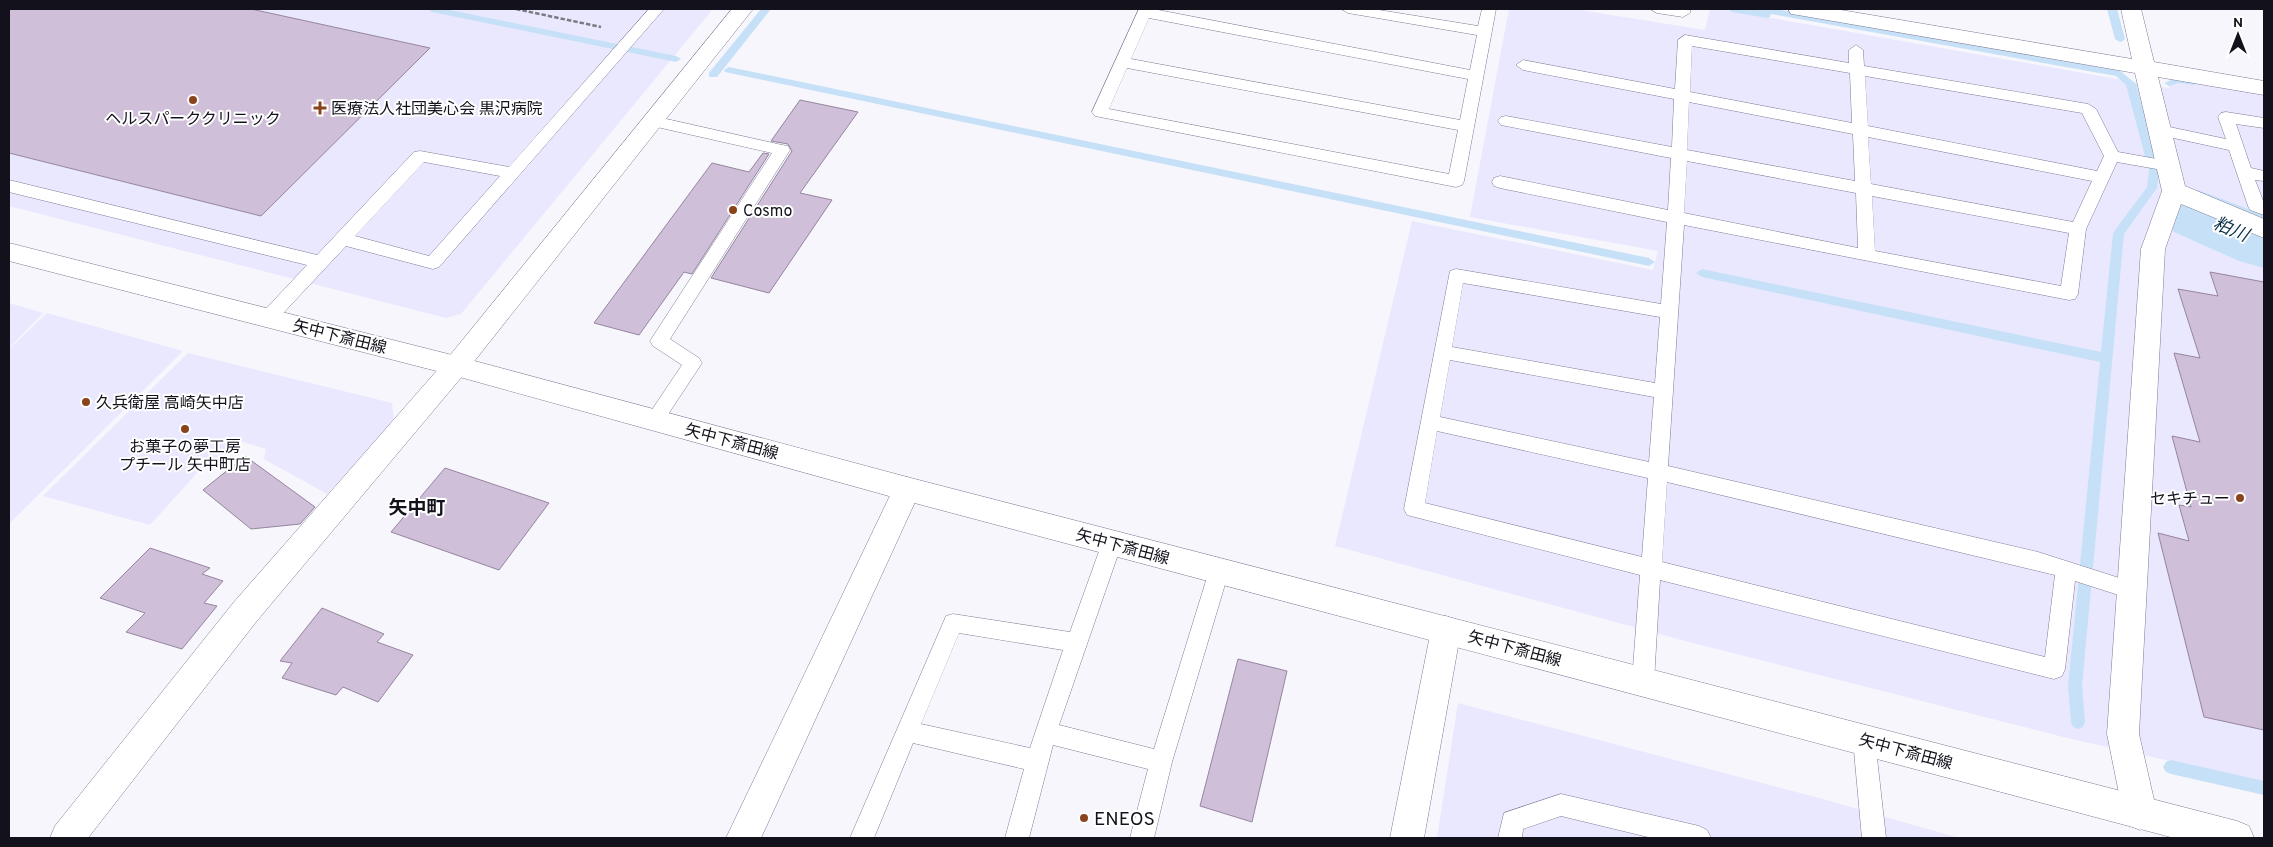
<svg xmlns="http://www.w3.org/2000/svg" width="2273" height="847" font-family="Overpass,'Noto Sans JP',sans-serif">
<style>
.built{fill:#eae8fe}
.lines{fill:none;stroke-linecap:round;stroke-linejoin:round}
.stream{fill:#c6e1f7;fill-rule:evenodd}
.river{fill:#c6e1f7;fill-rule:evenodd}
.building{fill:#cfbfd9;stroke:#95859e}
.lane-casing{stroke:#7e7b96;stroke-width:1}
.street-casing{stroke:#7e7b96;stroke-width:1}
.secondary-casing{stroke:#7e7b96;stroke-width:1}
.path{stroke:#7a7a82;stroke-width:2.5;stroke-dasharray:4.5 2;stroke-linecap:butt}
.lane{fill:#fff;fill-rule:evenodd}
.street{fill:#fff;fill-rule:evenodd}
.secondary{fill:#fff;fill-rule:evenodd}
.poi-dot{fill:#89441c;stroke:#fff;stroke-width:2}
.labels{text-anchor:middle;stroke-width:4;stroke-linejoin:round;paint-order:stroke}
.poi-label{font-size:16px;fill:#13121c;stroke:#fff;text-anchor:start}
.street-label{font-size:16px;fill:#13121c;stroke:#fff}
.water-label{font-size:18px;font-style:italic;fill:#0c3048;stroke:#fff}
.quarter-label{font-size:19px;font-weight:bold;fill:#13121c;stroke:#fff}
.near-poi-label{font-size:19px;fill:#13121c;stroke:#fff;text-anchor:start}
</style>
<rect width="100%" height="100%" fill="#f6f6fc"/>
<!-- built -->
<path class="built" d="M 9,9 L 713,9 L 461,314 L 446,318 L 9,206 Z
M 1509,9 L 1574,9 L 1705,30 L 1710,9 L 1720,9 L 2169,88 L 2169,78 L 2264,94 L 2264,782 L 2067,738 L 1689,642 L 1335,546 L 1412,221 L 1653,270 L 1658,251 L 1470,217 Z
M 9,303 L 43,313 L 9,348 Z
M 47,313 L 183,351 L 9,524 L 9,349 Z
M 188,353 L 392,403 L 394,421 L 327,494 L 264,459 L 266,449 L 237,440 L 222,456 L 206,463 L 150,525 L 43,496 Z
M 1458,703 L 1823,799 L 1959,838 L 1437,838 Z"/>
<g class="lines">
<!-- stream -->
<path class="stream" d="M 427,9 L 445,9 L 676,56 L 681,59 L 676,62 L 432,12 Z
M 761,9 L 771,9 L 717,77 L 709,77 L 709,73 Z
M 1727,9 L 1775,9 L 2119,70 L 2136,84 L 2159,171 L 2157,188 L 2124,234 L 2082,686 L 2085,722 L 2083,727 L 2078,729 L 2073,727 L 2071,722 L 2068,686 L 2100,362 L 1702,277 L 1696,273 L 1702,269 L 2101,352 L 2113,233 L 2147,187 L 2149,171 L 2126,85 L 2116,76 L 1771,14 L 1770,17 L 1767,18 L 1732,12 Z
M 2107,9 L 2117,9 L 2125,39 L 2123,41 L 2120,42 L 2115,39 Z
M 729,67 L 1649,258 L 1655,262 L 1649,266 L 725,72 L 724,70 Z
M 2179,77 L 2194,79 L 2199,82 L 2194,85 L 2179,83 L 2169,86 L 2164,83 Z
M 2171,760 L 2264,781 L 2264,795 L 2171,774 L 2166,772 L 2163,767 L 2166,762 Z"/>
<!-- river -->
<path class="river" d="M 2198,190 L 2264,215 L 2264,268 L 2239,261 L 2174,232 L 2163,215 L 2174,198 Z"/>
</g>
<!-- building -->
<path class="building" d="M 9,9 L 251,9 L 430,48 L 261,216 L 9,153 Z
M 800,100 L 858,112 L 800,193 L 832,200 L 769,293 L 711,278 L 792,151 L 788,144 L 771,141 Z
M 763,153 L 769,154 L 692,274 L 684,272 L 639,335 L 594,323 L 712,163 L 749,172 Z
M 2210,272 L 2264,282 L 2264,730 L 2204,717 L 2158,533 L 2189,541 L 2179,505 L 2191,507 L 2172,436 L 2200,442 L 2174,353 L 2200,358 L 2178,289 L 2218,296 Z
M 245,456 L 315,507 L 300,524 L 251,529 L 203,490 Z
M 445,468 L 549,503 L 499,570 L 391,532 Z
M 150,548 L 210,568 L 202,574 L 223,581 L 204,603 L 217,606 L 182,649 L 126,632 L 145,613 L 100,598 Z
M 322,608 L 384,634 L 377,642 L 413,655 L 378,702 L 343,687 L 336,695 L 282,678 L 292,663 L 280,661 Z
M 1238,659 L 1287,671 L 1252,822 L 1200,806 Z"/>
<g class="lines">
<defs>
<path id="lane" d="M 649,9 L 664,9 L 439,267 L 433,269 L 346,246 L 274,323 L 268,325 L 262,323 L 259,318 L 262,313 L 307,265 L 9,192 L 9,180 L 317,255 L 414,152 L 420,151 L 509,167 ZM 424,162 L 500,176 L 429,256 L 355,236 Z
M 1139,9 L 1153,9 L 1470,70 L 1477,35 L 1348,13 L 1341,9 L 1373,9 L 1478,26 L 1482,9 L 1496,9 L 1464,181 L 1462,185 L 1456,187 L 1095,116 L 1092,112 ZM 1149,18 L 1468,79 L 1460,120 L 1131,59 ZM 1127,68 L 1458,130 L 1449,174 L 1109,109 Z
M 1650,9 L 1690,9 L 1690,13 L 1683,17 L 1657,13 Z
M 1685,35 L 1849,63 L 1849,50 L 1856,45 L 1863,50 L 1864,66 L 2088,104 L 2096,109 L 2118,152 L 2168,161 L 2174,162 L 2176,166 L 2174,170 L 2168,171 L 2117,162 L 2086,229 L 2078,294 L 2075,299 L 2069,300 L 1684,225 L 1668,466 L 2038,552 L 2138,584 L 2141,590 L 2138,596 L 2131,599 L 2075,581 L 2065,669 L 2062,676 L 2054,679 L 1660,580 L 1654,681 L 1651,688 L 1643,691 L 1635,688 L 1632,681 L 1640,575 L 1407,515 L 1404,509 L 1450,271 L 1456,269 L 1661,304 L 1667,222 L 1500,188 L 1494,186 L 1492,182 L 1494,178 L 1500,176 L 1668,210 L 1671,158 L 1506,126 L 1501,125 L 1498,121 L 1501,117 L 1506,116 L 1672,147 L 1674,99 L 1523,70 L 1516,65 L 1523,60 L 1675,89 L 1678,40 ZM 1692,46 L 1850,73 L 1852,123 L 1690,92 ZM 1865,76 L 2082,113 L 2104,156 L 2097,171 L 1868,126 ZM 1689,102 L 1853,134 L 1855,181 L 1687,150 ZM 1868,137 L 2092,181 L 2073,222 L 1871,184 ZM 1687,161 L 1856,193 L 1858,248 L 1684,213 ZM 1872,196 L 2069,233 L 2061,286 L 1875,251 ZM 1463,283 L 1660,317 L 1655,383 L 1452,347 ZM 1450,360 L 1654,397 L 1649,462 L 1440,417 ZM 1437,431 L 1648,478 L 1642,557 L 1425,503 ZM 1667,482 L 2055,575 L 2045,657 L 1662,562 Z
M 2226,112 L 2264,118 L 2264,128 L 2236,124 L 2251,168 L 2264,171 L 2264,181 L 2255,180 L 2264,203 L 2264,215 L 2250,210 L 2248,206 L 2229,150 L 2160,135 L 2155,134 L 2152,130 L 2155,126 L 2160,125 L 2226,139 L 2218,117 L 2221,113 Z
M 653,116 L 782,145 L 788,146 L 790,150 L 670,339 L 699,358 L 702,363 L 661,425 L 654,428 L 647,425 L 645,420 L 682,365 L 653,346 L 650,341 L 772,153 L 648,125 L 645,121 L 648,117 Z
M 1112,534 L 1119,537 L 1122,543 L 1059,725 L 1154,749 L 1209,571 L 1212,565 L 1219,562 L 1226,565 L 1229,571 L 1172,762 L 1154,838 L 1130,838 L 1148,769 L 1053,745 L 1029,838 L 1005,838 L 1024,769 L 913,743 L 874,838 L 850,838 L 946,616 L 953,614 L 1070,632 L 1102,543 L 1105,537 ZM 959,633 L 1063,650 L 1030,748 L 921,724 Z
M 1864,729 L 1872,732 L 1875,740 L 1886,838 L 1862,838 L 1853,740 L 1856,732 Z
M 1561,794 L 1699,826 L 1707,830 L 1711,838 L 1652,838 L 1561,816 L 1523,829 L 1522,838 L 1498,838 L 1504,813 Z"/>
<path id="street" d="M 732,9 L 753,9 L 465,373 L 256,622 L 88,838 L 50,838 L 55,826 L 234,602 L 447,359 Z
M 1788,9 L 1835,9 L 2132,59 L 2121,9 L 2141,9 L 2154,62 L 2264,81 L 2264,95 L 2158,77 L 2185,186 L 2264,219 L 2264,238 L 2181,204 L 2165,249 L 2139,734 L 2157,813 L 2152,825 L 2140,830 L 2128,825 L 2123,813 L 2107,734 L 2141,249 L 2162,191 L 2135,73 L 1798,15 L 1791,14 Z
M 907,477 L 917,481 L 921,489 L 761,838 L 726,838 L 897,481 Z
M 1446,616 L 1457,620 L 1461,630 L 1424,838 L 1390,838 L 1431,630 L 1435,620 Z"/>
<path id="secondary" d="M 9,243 L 456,356 L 907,477 L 2237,821 L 2249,826 L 2254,838 L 2174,838 L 907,501 L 456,376 L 9,261 Z"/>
</defs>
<!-- lane casing -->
<use href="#lane" class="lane-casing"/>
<!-- street casing -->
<use href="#street" class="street-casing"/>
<!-- secondary casing -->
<use href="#secondary" class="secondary-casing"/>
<!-- path -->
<path class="path" d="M 516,9 L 601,27"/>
<!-- lane -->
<use href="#lane" class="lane"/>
<!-- street -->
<use href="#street" class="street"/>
<!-- secondary -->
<use href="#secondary" class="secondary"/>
</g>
<!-- markers -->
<g class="poi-dot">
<circle cx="193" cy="100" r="5"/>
<path d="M317.5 100.5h5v5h5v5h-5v5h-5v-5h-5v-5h5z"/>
<circle cx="733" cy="210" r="5"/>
<circle cx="86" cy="402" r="5"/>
<circle cx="185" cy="429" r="5"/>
<circle cx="2240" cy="498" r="5"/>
<circle cx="1084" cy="818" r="5"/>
</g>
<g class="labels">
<!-- poi labels -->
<g class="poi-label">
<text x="331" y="114">医療法人社団美心会 黒沢病院</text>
<text x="193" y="124" text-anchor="middle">ヘルスパーククリニック</text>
<text x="743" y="216">Cosmo</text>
<text x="96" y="408">久兵衛屋 高崎矢中店</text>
<text x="185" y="452" text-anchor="middle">お菓子の夢工房<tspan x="185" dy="18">プチール 矢中町店</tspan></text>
<text x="2230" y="504" text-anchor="end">セキチュー</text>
</g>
<!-- street labels -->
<g class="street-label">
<text transform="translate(340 336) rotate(14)" y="6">矢中下斎田線</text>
<text transform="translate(732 441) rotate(15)" y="6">矢中下斎田線</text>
<text transform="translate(1123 546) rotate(15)" y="6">矢中下斎田線</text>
<text transform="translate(1515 648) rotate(15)" y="6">矢中下斎田線</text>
<text transform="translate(1906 751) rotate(15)" y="6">矢中下斎田線</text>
</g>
<!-- water labels -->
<g class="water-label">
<text transform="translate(2231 229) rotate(23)" y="6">粕川</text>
</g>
<!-- quarter labels -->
<g class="quarter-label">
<text x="417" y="514">矢中町</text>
</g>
<!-- near-poi labels -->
<g class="near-poi-label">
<text x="1094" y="825">ENEOS</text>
</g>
</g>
<!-- border -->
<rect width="2273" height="847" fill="none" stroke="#13121c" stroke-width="20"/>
<!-- north arrow -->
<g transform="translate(2238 35)" stroke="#ffffff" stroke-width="4" paint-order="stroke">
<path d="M0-4L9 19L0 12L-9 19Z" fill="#13121c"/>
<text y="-8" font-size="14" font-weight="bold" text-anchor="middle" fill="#13121c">N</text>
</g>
</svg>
